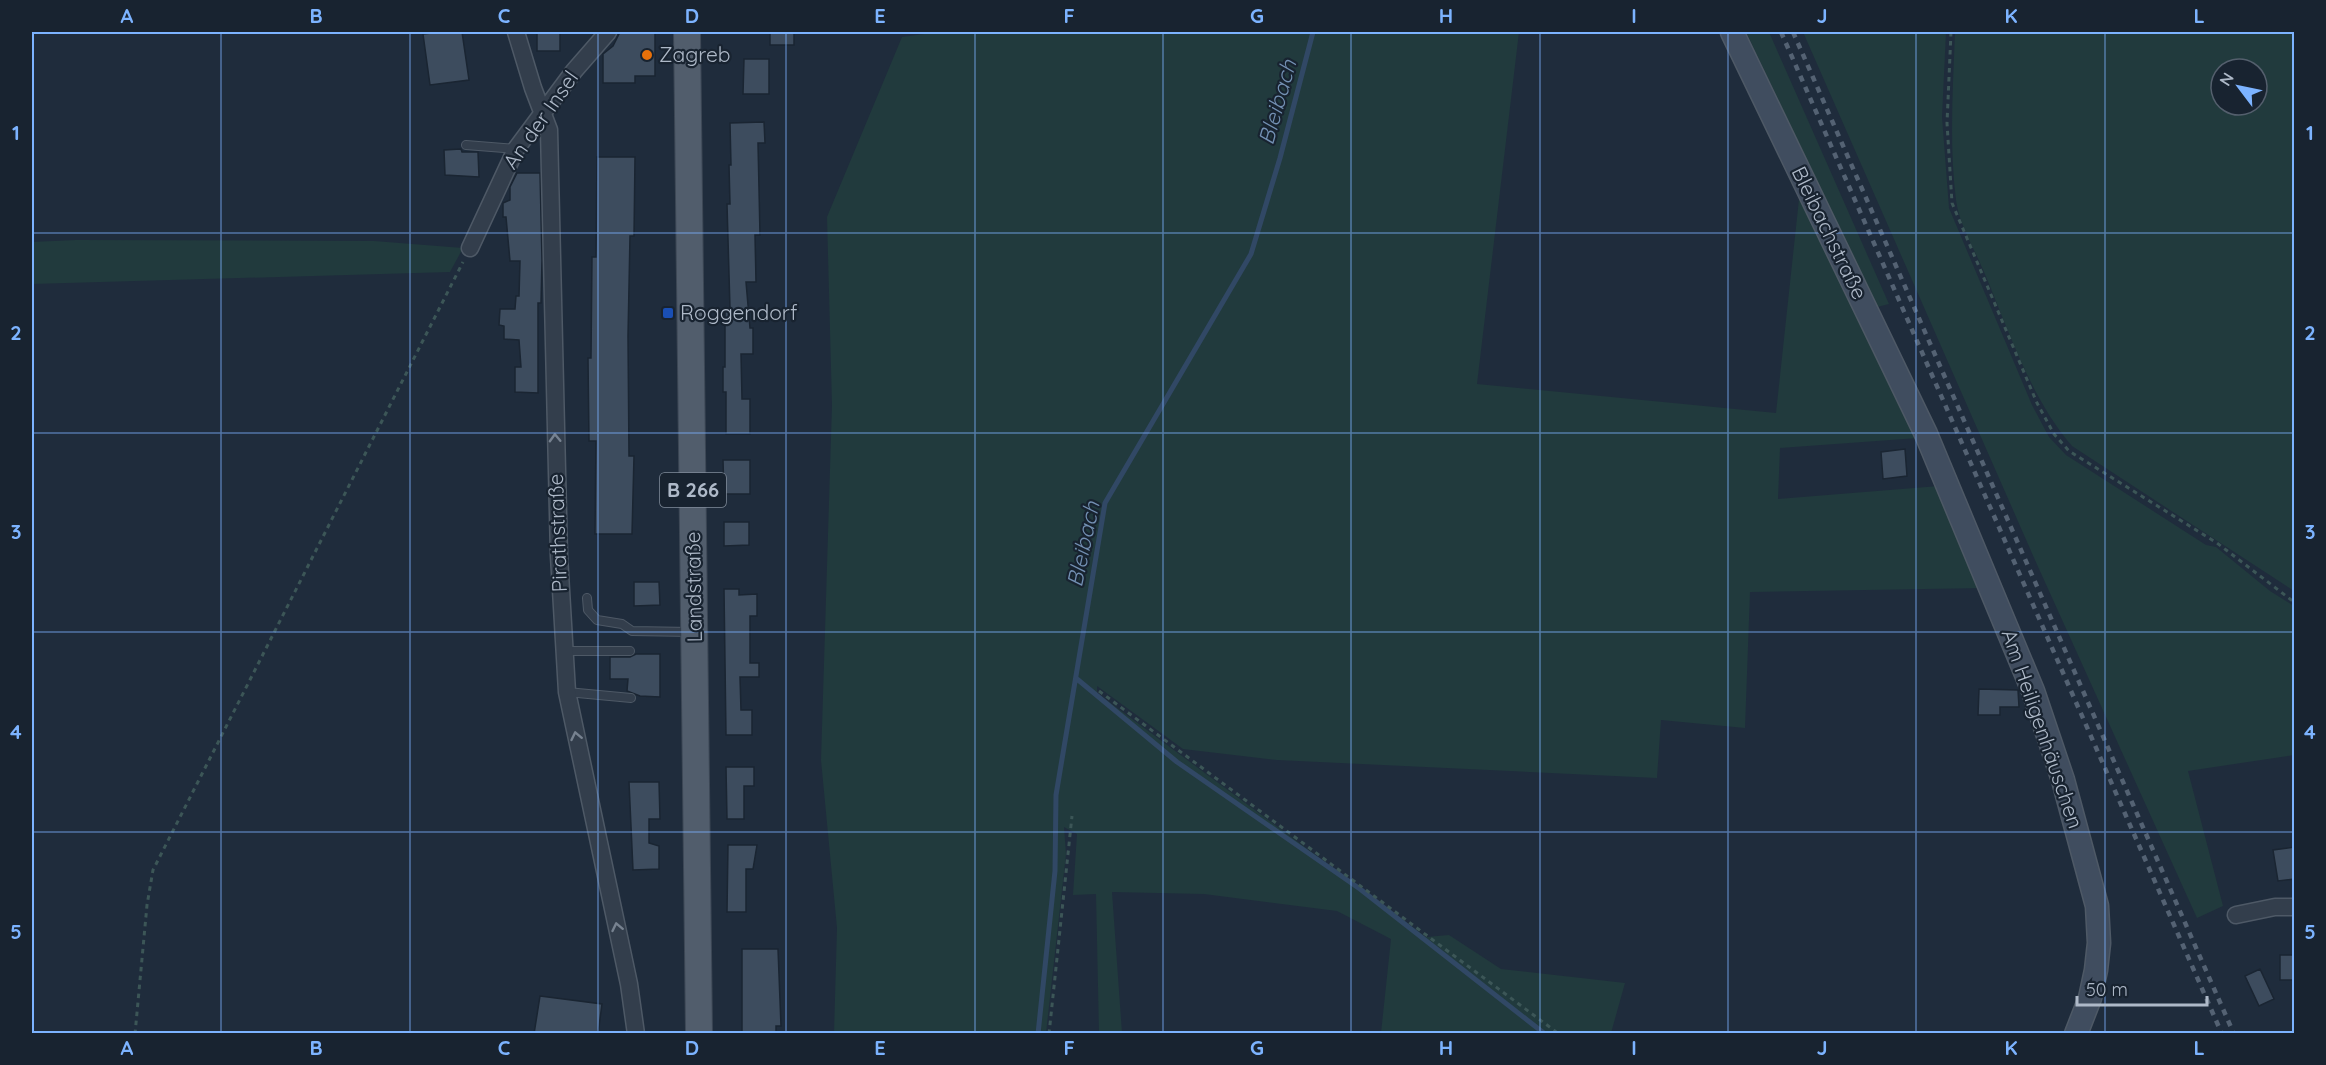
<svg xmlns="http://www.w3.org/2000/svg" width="2326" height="1065" font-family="Quicksand,sans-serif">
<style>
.green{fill:#213a3d;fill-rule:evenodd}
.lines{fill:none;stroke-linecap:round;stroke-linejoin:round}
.stream{stroke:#314865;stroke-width:5}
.building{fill:#3d4c5e;stroke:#1a2532;stroke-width:1.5}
.service-casing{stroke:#4e5966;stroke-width:10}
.minor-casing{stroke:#4e5966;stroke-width:19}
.secondary-casing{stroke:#4e5966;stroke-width:25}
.primary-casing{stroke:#3c4755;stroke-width:28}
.path{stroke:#3c5657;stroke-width:3;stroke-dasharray:4.5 4.5;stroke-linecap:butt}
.service{stroke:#333e4c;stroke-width:8}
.minor{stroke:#333e4c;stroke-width:16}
.secondary{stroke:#404d5f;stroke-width:22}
.primary{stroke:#515d6c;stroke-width:26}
.rail{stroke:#546273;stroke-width:4.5;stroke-dasharray:6 6;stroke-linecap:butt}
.oneway{stroke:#778290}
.grid{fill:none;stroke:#7cb3ff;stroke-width:1.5;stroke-opacity:0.55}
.food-dot{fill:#e8710a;stroke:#182330;stroke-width:2}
.transit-dot{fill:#1a4fb4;stroke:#182330;stroke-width:2}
.labels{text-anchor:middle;stroke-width:4.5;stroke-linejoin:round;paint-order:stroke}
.shield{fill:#182330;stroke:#818c9a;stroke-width:1.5}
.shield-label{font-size:20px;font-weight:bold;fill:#aeb9c8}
.poi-label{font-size:21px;fill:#aeb9c8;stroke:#182330;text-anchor:start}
.street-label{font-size:21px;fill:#aeb9c8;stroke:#182330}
.water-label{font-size:22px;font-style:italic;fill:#7390b3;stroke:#182330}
.neatline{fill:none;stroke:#7cb3ff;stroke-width:2}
.grid-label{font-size:20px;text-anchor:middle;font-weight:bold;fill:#7cb3ff}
</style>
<rect width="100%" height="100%" fill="#1f2c3c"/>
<!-- green -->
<path class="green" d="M 939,32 L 1519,32 L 1477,384 L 1776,413 L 1800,190 L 1918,438 L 1780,448 L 1778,499 L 1939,486 L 1984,588 L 1750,592 L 1745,728 L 1661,720 L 1657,778 L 1277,760 L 1183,749 L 1097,686 L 1097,693 L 1426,937 L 1449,935 L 1501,969 L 1625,983 L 1611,1033 L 1381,1033 L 1391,939 L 1337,911 L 1204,894 L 1112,892 L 1122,1033 L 1099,1033 L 1096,894 L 1073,895 L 1077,834 L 1064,827 L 1066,854 L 1046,1033 L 834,1033 L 837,928 L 821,760 L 832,405 L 827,217 L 902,37 Z
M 1746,32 L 1769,32 L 1889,304 L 1877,307 Z
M 1803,32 L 1946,32 L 1942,117 L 1949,208 L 2032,405 L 2049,437 L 2066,455 L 2206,545 L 2216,547 L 2270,591 L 2294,606 L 2294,755 L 2188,771 L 2223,906 L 2197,918 L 2035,560 Z
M 1955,32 L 2294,32 L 2294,591 L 2072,446 C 2030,397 2009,331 1984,272 C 1975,250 1959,224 1956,200 C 1949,144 1953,87 1955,32 ZM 2221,69 L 2257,69 L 2257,105 L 2221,105 Z
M 76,240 L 374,241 L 463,248 L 450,272 L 32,284 L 32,242 Z"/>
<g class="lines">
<!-- stream -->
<path class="stream" d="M 1077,679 L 1177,762 L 1360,889 L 1545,1034
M 1038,1034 L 1055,871 L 1056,795 L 1105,503 L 1251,254 L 1280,158 L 1313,32"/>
</g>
<!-- building -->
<path class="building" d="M 440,32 L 462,32 L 469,80 L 430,85 L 423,34 Z
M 537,32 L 560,32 L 560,51 L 537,51 Z
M 620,32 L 655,32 L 655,76 L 635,76 L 635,83 L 603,83 L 603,54 L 613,46 Z
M 770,32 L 794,32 L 794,45 L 770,45 Z
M 744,59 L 769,59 L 769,94 L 743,94 Z
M 764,122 L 765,143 L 758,143 L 760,235 L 755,235 L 756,282 L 746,282 L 750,328 L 753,328 L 753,354 L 741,354 L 742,399 L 750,399 L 750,434 L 726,434 L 726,392 L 723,392 L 723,367 L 725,367 L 725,309 L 730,309 L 727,204 L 730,204 L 729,165 L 731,165 L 730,123 Z
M 461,149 L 462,152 L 478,152 L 479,177 L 445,175 L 444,150 Z
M 597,157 L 635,157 L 634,236 L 630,236 L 628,336 L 629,456 L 634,456 L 632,534 L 595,534 L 596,441 L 589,441 L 588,358 L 591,358 L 592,257 L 596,257 Z
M 517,173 L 540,173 L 542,260 L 541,303 L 538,303 L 538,393 L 515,392 L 515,367 L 521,367 L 519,340 L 504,339 L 504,326 L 499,325 L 500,309 L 515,309 L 516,296 L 519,296 L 520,261 L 510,261 L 506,217 L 503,217 L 503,203 L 510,200 L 510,187 Z
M 1905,449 L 1907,476 L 1883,479 L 1881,452 Z
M 723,460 L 750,460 L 750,494 L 724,494 Z
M 724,522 L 749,522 L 749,545 L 724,546 Z
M 634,582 L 659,582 L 660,605 L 634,606 Z
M 724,589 L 739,589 L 739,595 L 757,594 L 757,616 L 750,616 L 750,663 L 759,663 L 759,677 L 740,677 L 741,710 L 752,710 L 752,735 L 726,735 Z
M 636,654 L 660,654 L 660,697 L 640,696 L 627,691 L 628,679 L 610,679 L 610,657 L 630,657 Z
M 1979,689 L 2018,690 L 2019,707 L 2000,707 L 2000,715 L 1978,715 Z
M 726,767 L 754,767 L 754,786 L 744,786 L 744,819 L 727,819 Z
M 629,782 L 659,782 L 660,819 L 649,819 L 649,843 L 659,846 L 659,869 L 633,870 Z
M 728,845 L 757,845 L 753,869 L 746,869 L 746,912 L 727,912 Z
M 2295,847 L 2295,879 L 2278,881 L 2273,850 Z
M 742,949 L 778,949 L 781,1026 L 776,1026 L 776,1034 L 742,1034 Z
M 2280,955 L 2295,955 L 2295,980 L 2280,980 Z
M 2260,969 L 2274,999 L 2259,1006 L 2245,976 Z
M 540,996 L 602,1004 L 598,1034 L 534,1034 Z"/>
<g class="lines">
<defs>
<path id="service" d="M 466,145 L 516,149
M 587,598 L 588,610 L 597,620 L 622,624 L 632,631 L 691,632
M 564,651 L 630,651
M 567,692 L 631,698"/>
<path id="minor" d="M 516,32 L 533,88 L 549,130 L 559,556 L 567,692 L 629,984 L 636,1034
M 470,248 L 516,149 L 574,71 L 608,32
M 2236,915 L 2275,907 L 2294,907"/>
<path id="secondary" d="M 1732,32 L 1926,434 L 2033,691 L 2063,780 L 2097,906 L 2099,943 L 2096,970 L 2090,998 L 2076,1034"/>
<path id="primary" d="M 687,32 L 699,1034"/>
</defs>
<!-- service casing -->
<use href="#service" class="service-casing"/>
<!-- minor casing -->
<use href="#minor" class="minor-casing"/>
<!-- secondary casing -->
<use href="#secondary" class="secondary-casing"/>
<!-- primary casing -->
<use href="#primary" class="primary-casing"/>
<!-- path -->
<path class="path" d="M 1951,32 L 1947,123 L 1952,203 L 2037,403 L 2054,434 L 2069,451 L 2217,543 L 2294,602
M 1099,691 L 1559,1034
M 135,1034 L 147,905 L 153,870 L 463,262
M 1049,1034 L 1072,816"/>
<!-- service -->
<use href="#service" class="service"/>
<!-- minor -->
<use href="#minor" class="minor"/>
<!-- secondary -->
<use href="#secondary" class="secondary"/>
<!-- primary -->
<use href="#primary" class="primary"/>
<!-- rail -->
<path class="rail" d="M 1781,32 L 2222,1034
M 1793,32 L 2234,1034"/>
</g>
<!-- one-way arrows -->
<defs><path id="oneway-chevron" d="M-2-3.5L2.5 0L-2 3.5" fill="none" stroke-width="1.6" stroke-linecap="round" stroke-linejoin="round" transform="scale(1.5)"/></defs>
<g class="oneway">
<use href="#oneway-chevron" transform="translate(555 438) rotate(-92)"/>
<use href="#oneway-chevron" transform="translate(576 736) rotate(-102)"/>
<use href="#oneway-chevron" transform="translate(617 927) rotate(-102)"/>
</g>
<!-- grid -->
<path class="grid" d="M 221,32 L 221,1034M 410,32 L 410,1034M 598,32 L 598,1034M 786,32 L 786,1034M 975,32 L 975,1034M 1163,32 L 1163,1034M 1351,32 L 1351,1034M 1540,32 L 1540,1034M 1728,32 L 1728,1034M 1916,32 L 1916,1034M 2105,32 L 2105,1034M 32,233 L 2294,233M 32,433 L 2294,433M 32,632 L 2294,632M 32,832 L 2294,832"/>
<!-- markers -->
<circle class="food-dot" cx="647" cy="55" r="6"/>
<rect class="transit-dot" x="662" y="307" width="12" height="12" rx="3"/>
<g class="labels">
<!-- shield labels -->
<rect class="shield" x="660" y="473" width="66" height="34" rx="4.5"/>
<g class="shield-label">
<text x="693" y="497">B 266</text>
</g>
<!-- poi labels -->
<g class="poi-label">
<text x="659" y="62">Zagreb</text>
<text x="680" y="320">Roggendorf</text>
</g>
<!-- street labels -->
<g class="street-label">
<text transform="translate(541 120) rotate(-55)" y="7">An der Insel</text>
<text transform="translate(1829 233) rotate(64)" y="7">Bleibachstraße</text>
<text transform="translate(558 533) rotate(-92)" y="7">Pirathstraße</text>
<text transform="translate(694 587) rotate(-91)" y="7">Landstraße</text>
<text transform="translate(2042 729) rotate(71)" y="7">Am Heiligenhäuschen</text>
</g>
<!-- water labels -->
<g class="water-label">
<text transform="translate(1277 102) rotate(-74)" y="8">Bleibach</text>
<text transform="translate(1083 544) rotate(-78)" y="8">Bleibach</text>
</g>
</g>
<!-- border -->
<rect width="2326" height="1065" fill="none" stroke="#182330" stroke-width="66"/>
<!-- north arrow -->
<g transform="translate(2239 87) rotate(302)"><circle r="28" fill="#182330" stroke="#545f6d" stroke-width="1.5"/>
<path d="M0-4.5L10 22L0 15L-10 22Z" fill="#7cb3ff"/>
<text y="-9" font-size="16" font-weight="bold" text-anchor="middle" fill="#aeb9c8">N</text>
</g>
<!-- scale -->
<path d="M2077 996v9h130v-9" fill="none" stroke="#aeb9c8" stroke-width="3"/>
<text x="2086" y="996" font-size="18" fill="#aeb9c8" stroke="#182330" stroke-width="4.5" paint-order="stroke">50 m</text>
<rect x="33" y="33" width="2260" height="999" class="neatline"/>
<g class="grid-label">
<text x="127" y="23">A</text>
<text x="316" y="23">B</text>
<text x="504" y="23">C</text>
<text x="692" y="23">D</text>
<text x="880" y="23">E</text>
<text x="1069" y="23">F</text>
<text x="1257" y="23">G</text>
<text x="1446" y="23">H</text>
<text x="1634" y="23">I</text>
<text x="1822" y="23">J</text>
<text x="2011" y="23">K</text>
<text x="2199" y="23">L</text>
<text x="16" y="140">1</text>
<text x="2310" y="140">1</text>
<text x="16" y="340">2</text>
<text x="2310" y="340">2</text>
<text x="16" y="539">3</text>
<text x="2310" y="539">3</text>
<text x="16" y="739">4</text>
<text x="2310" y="739">4</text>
<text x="16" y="939">5</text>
<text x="2310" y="939">5</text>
<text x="127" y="1055">A</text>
<text x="316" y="1055">B</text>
<text x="504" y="1055">C</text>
<text x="692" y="1055">D</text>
<text x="880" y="1055">E</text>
<text x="1069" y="1055">F</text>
<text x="1257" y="1055">G</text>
<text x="1446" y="1055">H</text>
<text x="1634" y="1055">I</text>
<text x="1822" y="1055">J</text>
<text x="2011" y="1055">K</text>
<text x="2199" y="1055">L</text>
</g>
</svg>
